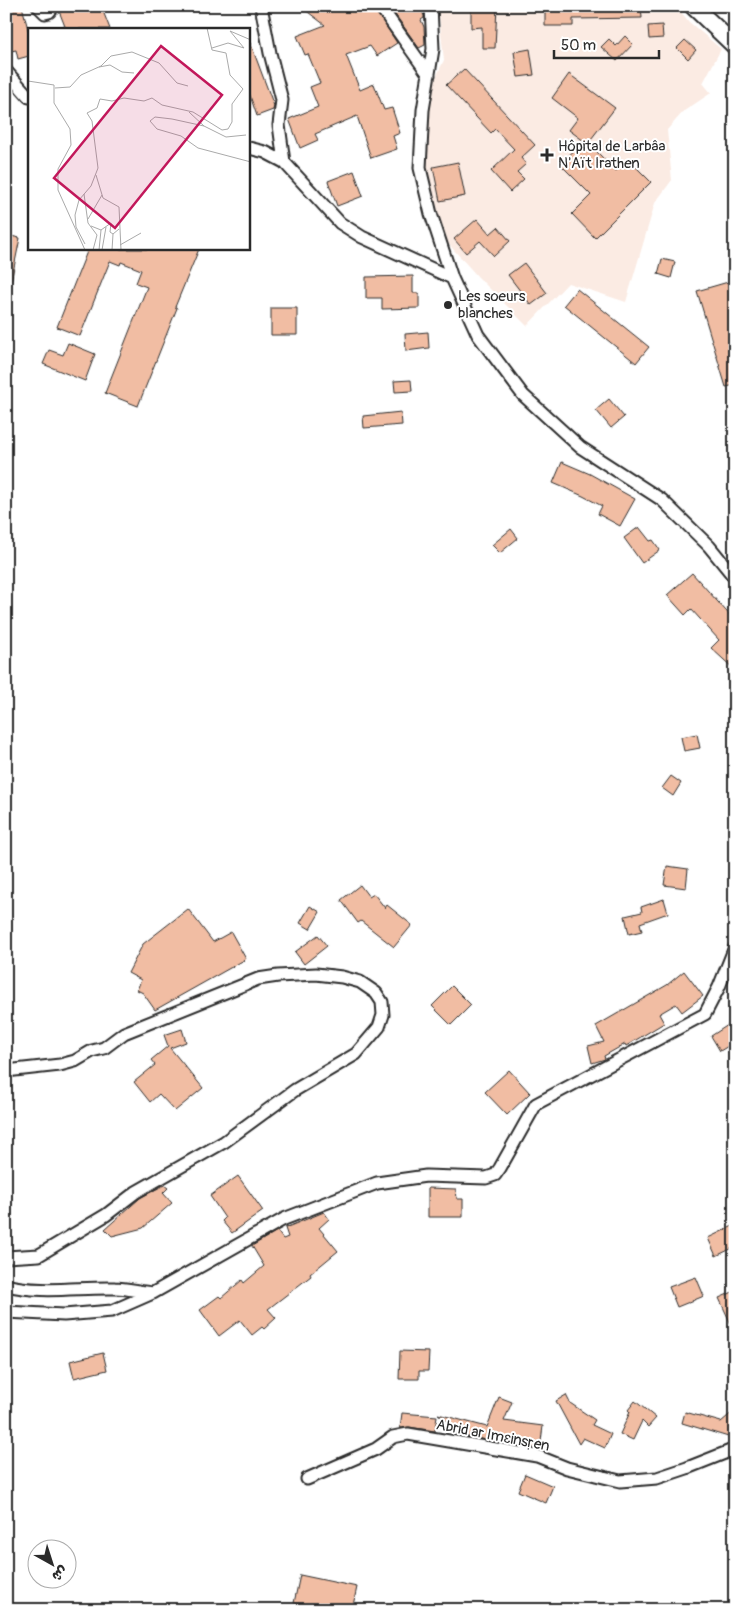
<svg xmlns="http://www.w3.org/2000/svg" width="741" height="1616" font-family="Pangolin,'Playpen Sans Arabic',sans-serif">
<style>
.built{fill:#fbebe3}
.building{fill:#f1bda3;stroke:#2b2b2b}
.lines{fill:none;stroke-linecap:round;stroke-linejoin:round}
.street-casing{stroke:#2b2b2b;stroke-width:15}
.secondary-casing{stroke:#2b2b2b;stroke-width:20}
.street{stroke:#fff;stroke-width:11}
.secondary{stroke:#fff;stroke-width:16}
.poi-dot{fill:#2b2b2b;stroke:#fff;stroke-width:2}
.labels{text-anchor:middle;stroke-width:4;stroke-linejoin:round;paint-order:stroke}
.poi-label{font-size:15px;fill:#2b2b2b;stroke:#fff;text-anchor:start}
.street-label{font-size:15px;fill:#2b2b2b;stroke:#fff}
.inset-road{fill:none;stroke:#aaa;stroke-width:1}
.view{fill:#c2185b;fill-opacity:0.15;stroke:#c2185b;stroke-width:2.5}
.inset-edge{fill:none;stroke:#2b2b2b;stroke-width:2.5}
</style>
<rect width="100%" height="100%" fill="#fff"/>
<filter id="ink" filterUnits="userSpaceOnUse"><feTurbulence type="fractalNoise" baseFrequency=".02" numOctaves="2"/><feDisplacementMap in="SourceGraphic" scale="10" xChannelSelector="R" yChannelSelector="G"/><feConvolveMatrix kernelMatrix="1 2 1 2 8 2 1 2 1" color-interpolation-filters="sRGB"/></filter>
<g filter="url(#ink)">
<!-- built -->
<path class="built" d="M 438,6 L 676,6 L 689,22 L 721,49 L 703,83 L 711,93 L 684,111 L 667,130 L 672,180 L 655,203 L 626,302 L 568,283 L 527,326 L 478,277 L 445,240 L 427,180 L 424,130 L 430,90 L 444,60 Z"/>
<!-- building -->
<path class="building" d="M 6,6 L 22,6 L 29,33 L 29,56 L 18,59 L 16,50 L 6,52 Z
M 61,6 L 101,6 L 110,29 L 66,29 L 59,11 Z
M 300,6 L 373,6 L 397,43 L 377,56 L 370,46 L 346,55 L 360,90 L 374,84 L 384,110 L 392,108 L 400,133 L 393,136 L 397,149 L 371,158 L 357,116 L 315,134 L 318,140 L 300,148 L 289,119 L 318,107 L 310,87 L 320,83 L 308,54 L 305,55 L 297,36 L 325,25 Z
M 389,6 L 420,6 L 424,16 L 424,18 L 421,20 L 424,27 L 425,45 L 419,48 Z
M 471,6 L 497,6 L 495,48 L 482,48 L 482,27 L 471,28 Z
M 545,6 L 641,6 L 642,18 L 573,19 L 573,26 L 545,26 Z
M 662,25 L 663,38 L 649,39 L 648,26 Z
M 625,36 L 633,44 L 617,61 L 601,47 L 609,39 L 616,46 Z
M 685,40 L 696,50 L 688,59 L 677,48 Z
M 250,42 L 274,106 L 273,110 L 257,116 L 249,93 Z
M 530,49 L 534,75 L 518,77 L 514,52 Z
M 464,69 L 535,145 L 521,158 L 526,164 L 517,172 L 524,179 L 510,192 L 491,171 L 514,149 L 495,129 L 491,133 L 446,85 Z
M 569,74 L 615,108 L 588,143 L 616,171 L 628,159 L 651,182 L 595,238 L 572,214 L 591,195 L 560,164 L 584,141 L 569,130 L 578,118 L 552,98 Z
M 458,162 L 465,196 L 440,201 L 433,167 Z
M 354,171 L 363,196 L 337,206 L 328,181 Z
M 477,219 L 490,234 L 498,227 L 510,241 L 494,256 L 480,241 L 466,253 L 454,239 Z
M 6,235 L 20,238 L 11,282 L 6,281 Z
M 88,249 L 199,249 L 175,307 L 177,308 L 138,406 L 105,393 L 147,287 L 136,283 L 141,270 L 121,262 L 120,265 L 110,261 L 80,336 L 57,327 Z
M 662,259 L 675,262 L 671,278 L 658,274 Z
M 524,263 L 547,293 L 531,305 L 508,275 Z
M 413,276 L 413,293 L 419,293 L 419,308 L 382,309 L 382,298 L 366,298 L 366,277 Z
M 735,280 L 735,385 L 726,387 L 697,291 Z
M 577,289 L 649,347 L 636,363 L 564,305 Z
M 271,308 L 297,308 L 297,335 L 271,335 Z
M 428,332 L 429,348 L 406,351 L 405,334 Z
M 68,343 L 95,354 L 85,381 L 43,364 L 49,350 L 63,355 Z
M 411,380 L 412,391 L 395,392 L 394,381 Z
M 609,399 L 624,417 L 611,428 L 596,410 Z
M 401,412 L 402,425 L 364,428 L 363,416 Z
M 562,462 L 590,474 L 635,499 L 620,526 L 598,514 L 602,506 L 583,496 L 553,483 Z
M 639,527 L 650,541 L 653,540 L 660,550 L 642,563 L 624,538 Z
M 511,529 L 518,538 L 500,553 L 492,545 Z
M 692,573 L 735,621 L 735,670 L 711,648 L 719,640 L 691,609 L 685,615 L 667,595 Z
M 697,734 L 700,748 L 684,751 L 681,737 Z
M 671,776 L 681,783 L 673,796 L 662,788 Z
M 667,866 L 688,869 L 686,888 L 664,885 Z
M 360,885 L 369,897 L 374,894 L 385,908 L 387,905 L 412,925 L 394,947 L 361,921 L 358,923 L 341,900 Z
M 664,899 L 668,913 L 640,923 L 642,931 L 629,934 L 625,916 L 642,912 L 641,907 Z
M 310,906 L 320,912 L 310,929 L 300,923 Z
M 188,909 L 213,942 L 231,932 L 246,959 L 155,1010 L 143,993 L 137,990 L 141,980 L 128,973 L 143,944 Z
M 318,935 L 327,946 L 304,964 L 295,952 Z
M 684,971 L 703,996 L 682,1012 L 676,1004 L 659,1014 L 664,1023 L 626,1046 L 625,1044 L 604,1056 L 605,1059 L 592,1063 L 588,1046 L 604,1042 L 596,1026 L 667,985 Z
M 452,986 L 471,1005 L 451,1025 L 432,1006 Z
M 728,1025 L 735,1037 L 735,1042 L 720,1051 L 711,1036 Z
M 182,1029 L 186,1042 L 170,1048 L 203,1088 L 175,1111 L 159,1094 L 150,1102 L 134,1082 L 155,1065 L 151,1060 L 168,1046 L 164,1035 Z
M 509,1070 L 530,1093 L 507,1115 L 485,1092 Z
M 238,1176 L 263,1211 L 232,1233 L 222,1221 L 225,1218 L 210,1196 Z
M 164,1185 L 168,1188 L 163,1193 L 172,1203 L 143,1228 L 112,1236 L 105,1229 L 140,1198 Z
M 428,1188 L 456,1189 L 457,1199 L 463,1199 L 463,1217 L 428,1217 Z
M 324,1212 L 329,1219 L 319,1228 L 338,1251 L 310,1274 L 311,1276 L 268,1309 L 276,1318 L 264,1329 L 262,1327 L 252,1335 L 240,1320 L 219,1336 L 200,1310 L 219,1296 L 221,1298 L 242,1280 L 244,1283 L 264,1266 L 252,1246 L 277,1231 L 283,1239 L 288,1237 L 285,1228 Z
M 735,1225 L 735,1247 L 716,1256 L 708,1238 Z
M 696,1277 L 704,1296 L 677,1307 L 669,1287 Z
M 735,1291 L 735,1333 L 719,1298 Z
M 400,1351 L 429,1352 L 428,1371 L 419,1371 L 419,1379 L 399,1379 Z
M 103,1353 L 107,1370 L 74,1378 L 70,1361 Z
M 566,1395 L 570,1403 L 595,1420 L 592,1425 L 611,1434 L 605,1448 L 583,1438 L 579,1444 L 556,1401 Z
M 499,1397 L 512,1402 L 504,1421 L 543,1426 L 540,1449 L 457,1435 L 458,1430 L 438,1414 L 487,1427 Z
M 635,1401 L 656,1418 L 648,1427 L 642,1421 L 633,1440 L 620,1434 L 630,1412 L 628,1410 Z
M 735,1410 L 735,1439 L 682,1423 L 685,1412 L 721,1422 Z
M 402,1413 L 437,1416 L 435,1431 L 409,1427 L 400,1428 Z
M 525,1474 L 553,1486 L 546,1503 L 518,1491 Z
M 300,1575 L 357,1587 L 352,1610 L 326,1610 L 294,1603 Z"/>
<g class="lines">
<defs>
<path id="street" d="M 38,6 L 45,13 L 49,12 L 54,6
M 261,6 L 270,53 L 282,100 L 279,125 L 284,162
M 380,6 L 429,75
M 431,6 L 433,49 L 423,110 L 420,168 L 431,214 L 452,278 L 478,335 L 523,395 L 580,447 L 662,500 L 709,546 L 735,578
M 6,71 L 29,97
M 249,148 L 265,152 L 284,162 L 340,223 L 362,237 L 452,278
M 6,1071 L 60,1065 L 75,1061 L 92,1051 L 104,1048 L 124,1033 L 258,979 L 278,976 L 316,974 L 342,977 L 360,982 L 376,993 L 382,1002 L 383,1015 L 379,1027 L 356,1054 L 295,1090 L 224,1142 L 136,1192 L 106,1215 L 39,1255 L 6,1257
M 6,1285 C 42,1294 78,1287 115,1288 C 127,1288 140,1292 153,1293
M 6,1312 L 64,1315 L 112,1311 L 153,1293 L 284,1219 L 377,1183 L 426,1176 L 486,1178 L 495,1175 L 500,1168 L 536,1104 L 705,1014 L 719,987 L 735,947
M 307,1479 L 376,1449 L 393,1437 L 408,1434 L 537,1456 L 567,1468 L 620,1481 L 657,1478 L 687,1468 L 735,1449"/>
<path id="secondary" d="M 693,6 L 735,46"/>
</defs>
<!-- street casing -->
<use href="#street" class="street-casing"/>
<!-- secondary casing -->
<use href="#secondary" class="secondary-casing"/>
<!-- street -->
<use href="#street" class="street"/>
<!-- secondary -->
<use href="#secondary" class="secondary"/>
</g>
</g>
<!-- markers -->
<g class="poi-dot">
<path d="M544.5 147.5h5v5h5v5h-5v5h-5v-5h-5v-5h5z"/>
<circle cx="448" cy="305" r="5"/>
</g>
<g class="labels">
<!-- poi labels -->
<g class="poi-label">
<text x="558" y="151">Hôpital de Larbâa<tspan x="558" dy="17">N'Aït Irathen</tspan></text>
<text x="458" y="301">Les soeurs<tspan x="458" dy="17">blanches</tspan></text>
</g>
<!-- street labels -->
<g class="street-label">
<text transform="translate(493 1435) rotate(11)" y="5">Abrid ar Imɛinsṛen</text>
</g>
</g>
<!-- overview -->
<g transform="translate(28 28)">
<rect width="222" height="222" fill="#fff"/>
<path class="inset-road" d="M 184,20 L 200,15 L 216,20 L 202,3 L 223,12M 71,39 L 82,37 L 94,44 L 106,45M 0,53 L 26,57 L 26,75 L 42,101 L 43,117 L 30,141 L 30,162 L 57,222M 27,60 L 42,59 L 53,47 L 73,38 L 83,28 L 104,24 L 131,35 L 149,55 L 160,58M 161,84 L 176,98 L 144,91 L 127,89 L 122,93 L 129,101 L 153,108 L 170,120 L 223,134M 176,98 L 198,109 L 218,107M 68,147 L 75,170 L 91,179 L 93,222M 56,166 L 60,195 L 69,207 L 65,222M 60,191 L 74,167M 63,198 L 73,202 L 83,195 L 82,204 L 85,206 L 91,201M 57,216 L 48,199 L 47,187 L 51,172 L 63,158 L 70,140 L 64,93 L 59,85 L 69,80 L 72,71 L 84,73 L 96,70 L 116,73 L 124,70 L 134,77 L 165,84 L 194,102 L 200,101 L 204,94 L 204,76 L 215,61 L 202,47 L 198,25 L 184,22 L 179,0M 92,217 L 113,205M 71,222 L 73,202M 74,222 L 78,199M 84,222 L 85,206"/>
<path class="view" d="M 133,18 L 194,67 L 87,200 L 26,150 Z"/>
<rect width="222" height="222" class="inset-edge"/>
</g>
<!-- margin -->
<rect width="741" height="1616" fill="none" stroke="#fff" stroke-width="25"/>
<rect x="12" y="12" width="716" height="1591" fill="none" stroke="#2b2b2b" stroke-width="2" filter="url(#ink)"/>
<!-- north arrow -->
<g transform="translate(52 1564) rotate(141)"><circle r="24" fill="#ffffff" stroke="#aaaaaa"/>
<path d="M0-4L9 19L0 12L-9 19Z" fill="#2b2b2b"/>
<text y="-8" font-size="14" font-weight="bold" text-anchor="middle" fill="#2b2b2b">ش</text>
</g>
<!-- scale -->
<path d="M554 50v8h105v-8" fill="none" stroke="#2b2b2b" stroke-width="2.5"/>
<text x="561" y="50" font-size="15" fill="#2b2b2b" stroke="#ffffff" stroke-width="4" paint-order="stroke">50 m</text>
</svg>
